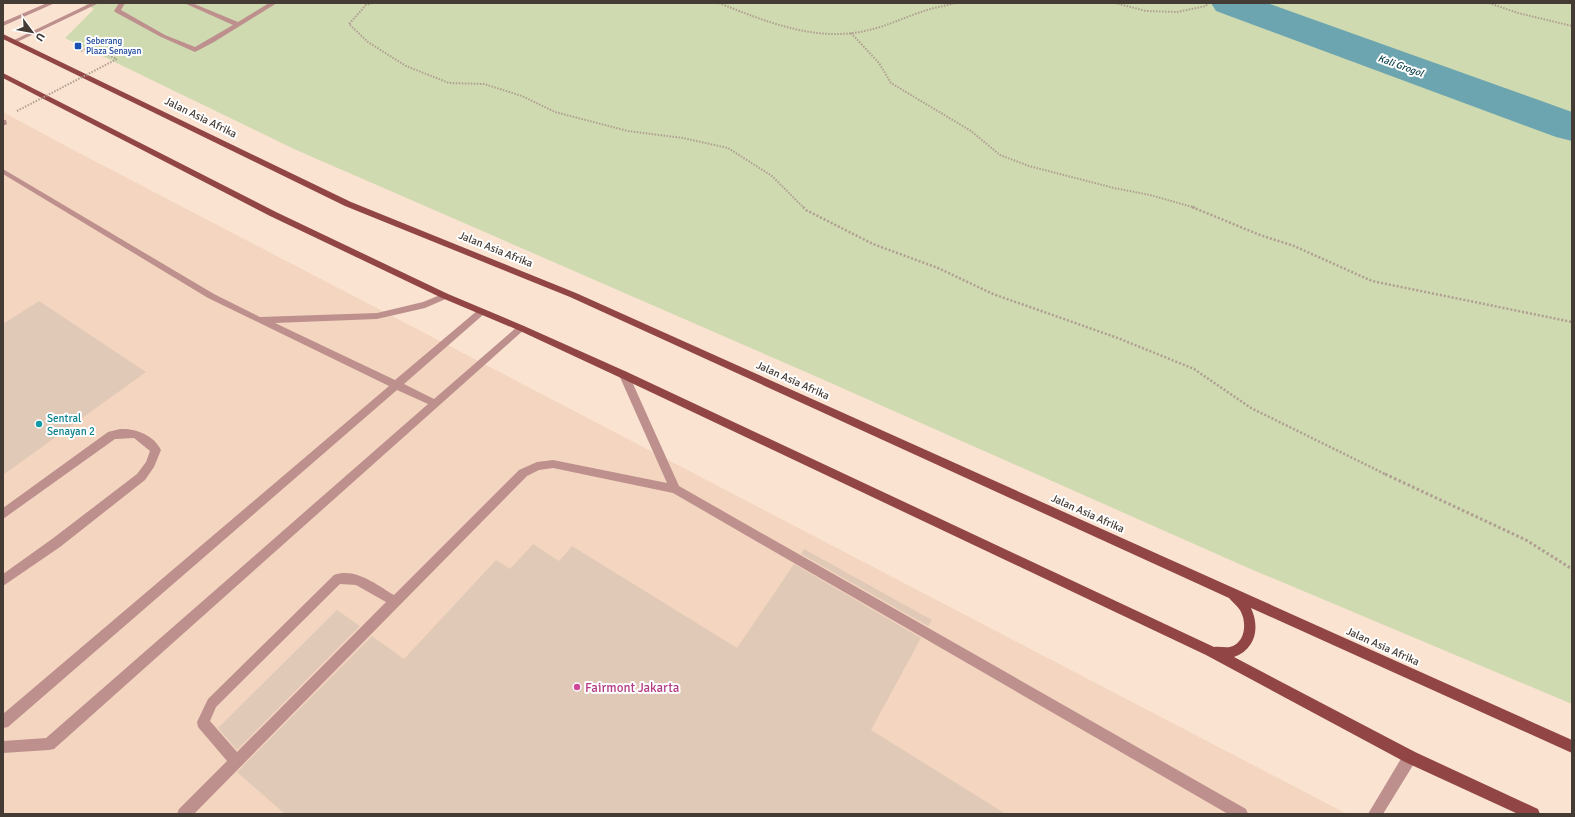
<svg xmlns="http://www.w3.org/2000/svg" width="1575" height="817" font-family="Signika,sans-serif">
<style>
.built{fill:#f4d6c0}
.green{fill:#cfdab1}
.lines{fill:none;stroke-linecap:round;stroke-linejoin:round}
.river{fill:#6ca5af;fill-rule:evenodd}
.building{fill:#e0c9b7}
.path-far2{stroke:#af9e91;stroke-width:2;stroke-dasharray:1.5 1.5;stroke-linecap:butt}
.path-far1{stroke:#af9e91;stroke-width:2.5;stroke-dasharray:2 2;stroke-linecap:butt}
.path{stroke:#af9e91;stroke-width:3;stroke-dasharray:2.5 2.5;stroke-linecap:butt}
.minor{fill:#bd908e;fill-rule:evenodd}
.major{fill:#914645;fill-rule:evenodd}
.path-bridge{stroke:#af9e91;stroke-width:2;stroke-dasharray:1.5 1.5;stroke-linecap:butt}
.transit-dot{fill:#1a4fb4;stroke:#fff;stroke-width:1.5}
.culture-dot{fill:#0f9aa8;stroke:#fff;stroke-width:1.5}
.hotel-dot{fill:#d1479c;stroke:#fff;stroke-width:1.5}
.labels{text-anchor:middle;stroke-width:4;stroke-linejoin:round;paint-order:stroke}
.far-transit-label{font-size:9px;fill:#164399;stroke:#fff;text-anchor:start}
.far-water-label{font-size:10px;font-style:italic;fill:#0e434b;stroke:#fff}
.street-label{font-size:11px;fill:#443b34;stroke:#fff}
.culture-label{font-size:11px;fill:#0d838f;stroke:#fff;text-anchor:start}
.near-hotel-label{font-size:13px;fill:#b23c85;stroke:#fff;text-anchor:start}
</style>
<rect width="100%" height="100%" fill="#fae3d1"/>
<!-- built -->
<path class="built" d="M 3,112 L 62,144 L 1347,814 L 3,814 Z"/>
<!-- green -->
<path class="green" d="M 82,3 L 1572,3 L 1572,704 L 1246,567 L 815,376 L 294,149 L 65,38 L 94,9 Z"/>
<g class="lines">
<!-- river -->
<path class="river" d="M 1211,3 L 1267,3 L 1572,112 L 1572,141 L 1556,137 L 1216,11 Z"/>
</g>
<!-- building -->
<path class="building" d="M 39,301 L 146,372 L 3,475 L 3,324 Z
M 533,544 L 559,561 L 572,546 L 737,648 L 794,564 L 921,638 L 871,730 L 1006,814 L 285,814 L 237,772 L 372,636 L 404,659 L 496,560 L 510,569 Z
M 804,549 L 932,620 L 928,626 L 801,554 Z
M 337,610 L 360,626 L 237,750 L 218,728 Z"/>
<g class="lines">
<!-- path-far2 -->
<path class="path-far2" d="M 372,3 L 366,5 L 349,24 L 368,42 L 406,66 L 449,83 L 484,84 L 522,96 L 555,112 L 628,131 L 683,138 L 728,148 L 772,176 L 804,208
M 719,3 C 767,22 817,43 869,30 C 887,26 903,18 921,12 C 932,8 944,6 956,3
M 1115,3 L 1146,11 L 1177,12 L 1206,6 L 1208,3
M 1489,3 L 1518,13 L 1572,26
M 851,33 L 879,63 L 891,83 L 971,131 L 1000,155 L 1029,166 L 1114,188 L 1150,195 L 1196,208
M 81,51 L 90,47 L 117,59"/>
<!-- path-far1 -->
<path class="path-far1" d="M 803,207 L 806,210 L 873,244 L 938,268 L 993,294 L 1115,337 L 1194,369 L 1251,408 L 1387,475
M 1192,207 L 1260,235 L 1294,246 L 1372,281 L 1572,322"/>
<!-- path -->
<path class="path" d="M 1385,474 L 1526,540 L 1572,569"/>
<!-- minor -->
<path class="minor" d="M 47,3 L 55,3 L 3,26 L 3,22 Z
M 91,3 L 99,3 L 17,42 L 12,41 Z
M 119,3 L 125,3 L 121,10 L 165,35 L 195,47 L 233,25 L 184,3 L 192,3 L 238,22 L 269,3 L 277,3 L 214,42 L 195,52 L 161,37 L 115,12 L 114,11 Z
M 3,120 L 6,120 L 7,124 L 3,126 Z
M 3,169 L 214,294 L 260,317 L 377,313 L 423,302 L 445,293 L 448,294 L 450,296 L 448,298 L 425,308 L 377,319 L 275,323 L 395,380 L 478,310 L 484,310 L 486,312 L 484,314 L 404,384 L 434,399 L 518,326 L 524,326 L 526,328 L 54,749 L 49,750 L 3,753 L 3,741 L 46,738 L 428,404 L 397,390 L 8,727 L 3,728 L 3,714 L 389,386 L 208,298 L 3,174 Z
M 624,371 L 627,372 L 629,375 L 679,486 L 1246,809 L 1248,814 L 1228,814 L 673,493 L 553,468 L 539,470 L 527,476 L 194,814 L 177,814 L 179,809 L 227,761 L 198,727 L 197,722 L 208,699 L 334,575 C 355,567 377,585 394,595 L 519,470 L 537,462 L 553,460 L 667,483 L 619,375 L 621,372 ZM 340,584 L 356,585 L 386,602 L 237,752 L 210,721 L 216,707 Z
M 120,429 C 135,428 154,435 161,450 L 154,467 L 145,480 L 60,547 L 3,586 L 3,574 L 52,539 L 137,474 L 146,462 L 150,451 L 134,438 L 115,439 L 3,519 L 3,508 L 108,432 Z
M 1410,750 L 1415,752 L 1417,757 L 1415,762 L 1383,814 L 1368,814 L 1405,752 Z"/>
<!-- major -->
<path class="major" d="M 3,34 L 351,202 L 576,293 L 1572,740 L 1572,753 L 1251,608 C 1260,627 1256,649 1234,657 L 1415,752 L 1538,809 L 1540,814 L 1518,814 L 1405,762 L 1206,655 L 621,378 L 518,330 L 442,298 L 270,216 L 3,78 L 3,73 L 276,212 L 448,294 L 524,326 L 627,372 L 1214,647 C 1219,646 1225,648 1230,647 C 1245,643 1247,624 1241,612 C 1239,607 1233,603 1229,598 L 570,297 L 345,206 L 3,39 Z"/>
<!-- path-bridge -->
<path class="path-bridge" d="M 17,111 L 117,59"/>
</g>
<!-- markers -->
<rect class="transit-dot" x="74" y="42" width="8" height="8" rx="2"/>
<circle class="culture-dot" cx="39" cy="424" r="4"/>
<circle class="hotel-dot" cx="577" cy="687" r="4"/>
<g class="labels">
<!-- far-transit labels -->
<g class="far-transit-label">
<text x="86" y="44">Seberang<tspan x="86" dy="10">Plaza Senayan</tspan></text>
</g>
<!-- far-water labels -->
<g class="far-water-label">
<text transform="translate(1401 65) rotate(20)" y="4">Kali Grogol</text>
</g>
<!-- street labels -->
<g class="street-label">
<text transform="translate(201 117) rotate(26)" y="4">Jalan Asia Afrika</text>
<text transform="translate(496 249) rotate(22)" y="4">Jalan Asia Afrika</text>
<text transform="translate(793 380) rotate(24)" y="4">Jalan Asia Afrika</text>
<text transform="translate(1088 513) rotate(24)" y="4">Jalan Asia Afrika</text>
<text transform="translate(1383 646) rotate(24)" y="4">Jalan Asia Afrika</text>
</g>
<!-- culture labels -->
<g class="culture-label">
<text x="47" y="422">Sentral<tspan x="47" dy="13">Senayan 2</tspan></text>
</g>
<!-- near-hotel labels -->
<g class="near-hotel-label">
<text x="585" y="692">Fairmont Jakarta</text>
</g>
</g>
<!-- border -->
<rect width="1575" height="817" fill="none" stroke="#443b34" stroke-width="8"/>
<!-- north arrow -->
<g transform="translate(32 32) rotate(122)" stroke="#ffffff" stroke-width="3" paint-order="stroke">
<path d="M0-3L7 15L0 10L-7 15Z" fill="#443b34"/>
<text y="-6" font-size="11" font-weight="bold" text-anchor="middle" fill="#443b34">U</text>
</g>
</svg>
